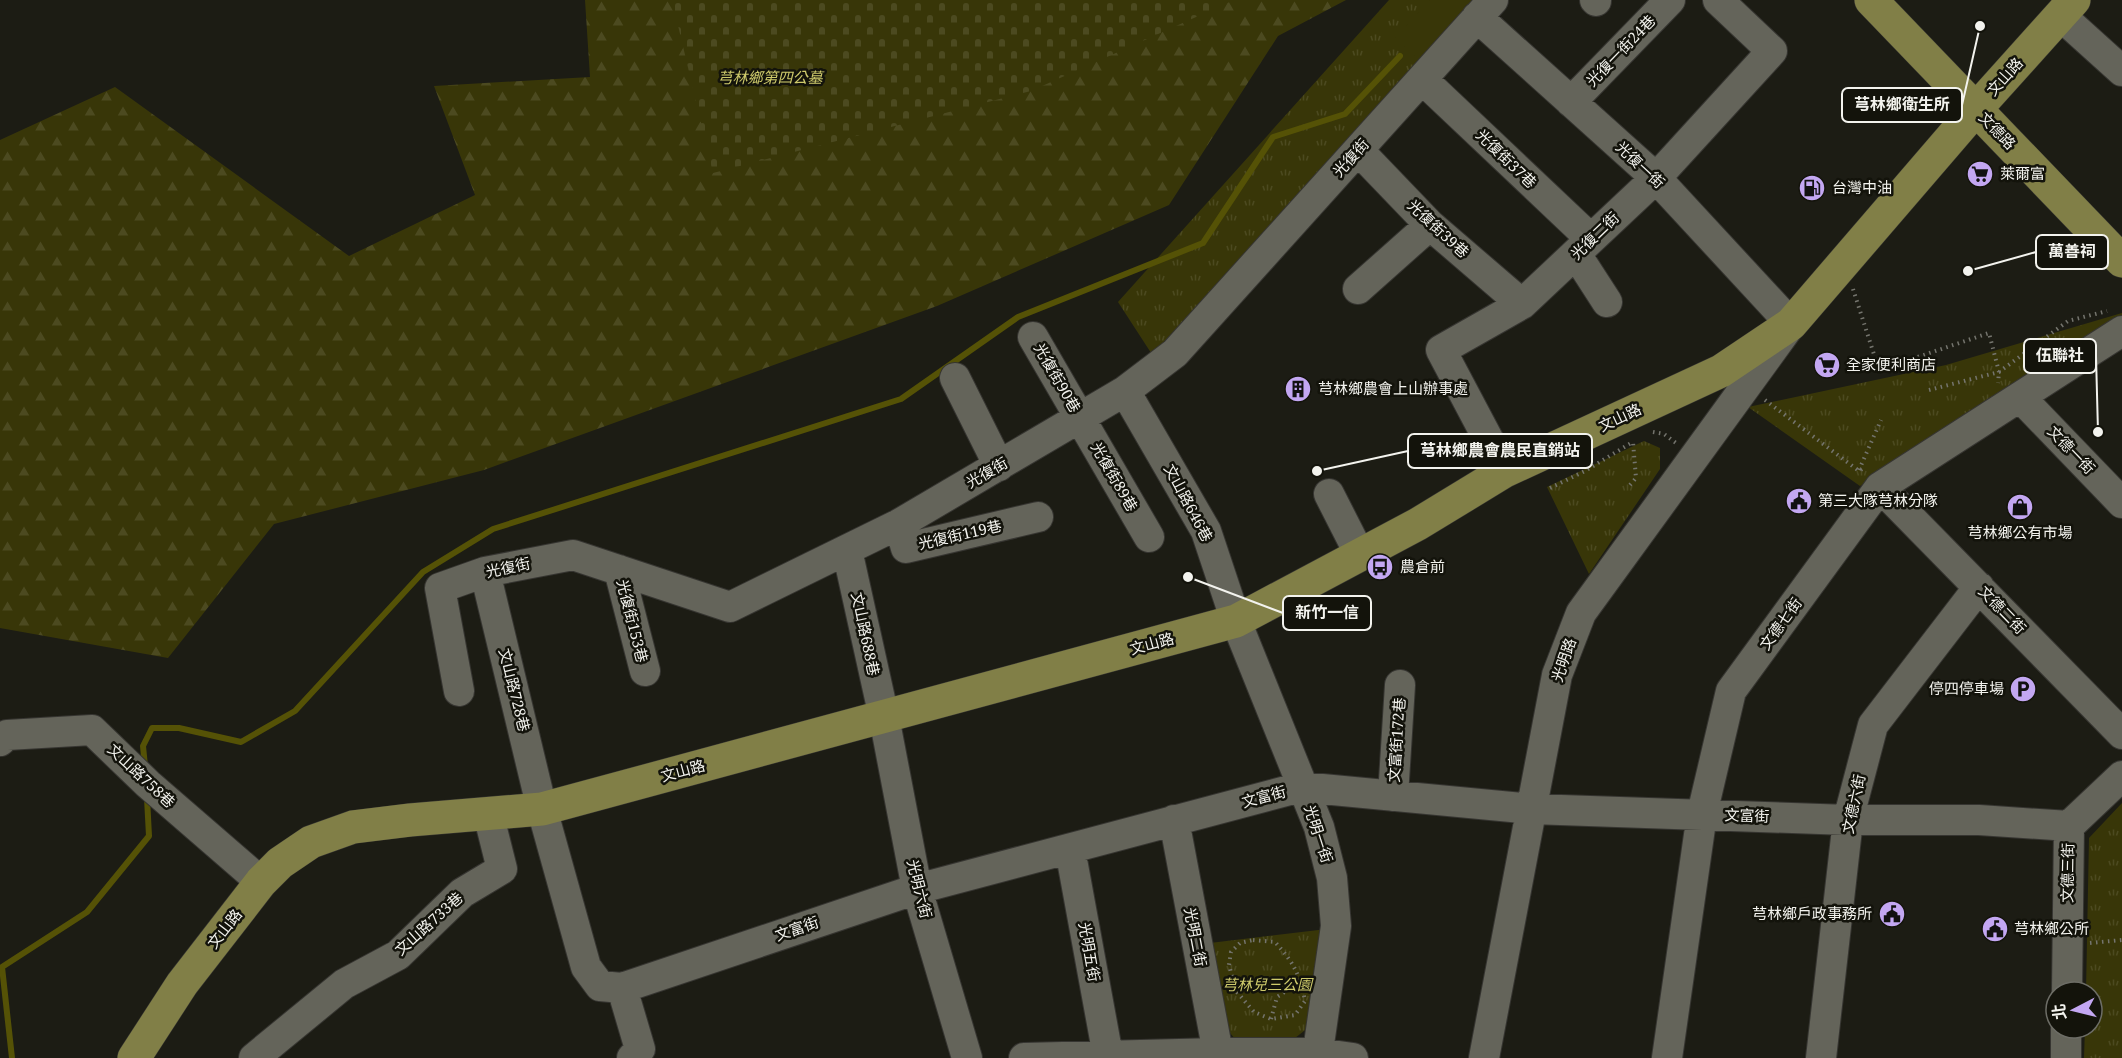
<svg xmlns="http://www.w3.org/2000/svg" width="2122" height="1058" font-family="'Noto Serif','Noto Sans TC',serif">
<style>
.grass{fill:url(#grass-tufts)}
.forest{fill:url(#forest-firs)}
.cemetery{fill:url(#cemetery-stones)}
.garden{fill:#383608}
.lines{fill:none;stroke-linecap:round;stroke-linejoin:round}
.stream{stroke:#555206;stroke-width:6}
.minor-casing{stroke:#363531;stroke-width:32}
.major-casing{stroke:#363531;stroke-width:34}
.path{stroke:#74746d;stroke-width:4;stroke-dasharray:1.5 4.5;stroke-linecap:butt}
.minor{stroke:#64645a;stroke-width:30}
.major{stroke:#817f47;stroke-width:33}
.labels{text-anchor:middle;stroke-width:5;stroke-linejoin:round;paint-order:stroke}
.street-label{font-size:15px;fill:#f3f3ee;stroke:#13130b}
.park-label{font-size:15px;font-style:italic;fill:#ceca6b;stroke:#13130b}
.poi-label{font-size:15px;fill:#f3f3ee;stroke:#13130b;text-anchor:start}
.leader{fill:none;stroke:#f3f3ee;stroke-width:2}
.callout-dot{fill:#f3f3ee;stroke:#13130b;stroke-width:2}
.callout{fill:#13130b;stroke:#f3f3ee;stroke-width:2}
.callout-label{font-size:16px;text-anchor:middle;font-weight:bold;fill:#f3f3ee}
</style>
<defs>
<pattern id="grass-tufts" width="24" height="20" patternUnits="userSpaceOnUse" patternTransform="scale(1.5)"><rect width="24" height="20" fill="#383608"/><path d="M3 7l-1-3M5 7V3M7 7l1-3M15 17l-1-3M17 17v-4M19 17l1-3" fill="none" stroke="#4c4a20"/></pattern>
<pattern id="forest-firs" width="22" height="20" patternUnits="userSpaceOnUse" patternTransform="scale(1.5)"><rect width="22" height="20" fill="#383608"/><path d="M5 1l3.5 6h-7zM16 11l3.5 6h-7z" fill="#4c4a20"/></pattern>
<pattern id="cemetery-stones" width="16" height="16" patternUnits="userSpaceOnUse" patternTransform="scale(1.5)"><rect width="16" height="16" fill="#383608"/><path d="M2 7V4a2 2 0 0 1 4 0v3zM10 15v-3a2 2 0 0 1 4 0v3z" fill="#4c4a20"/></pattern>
</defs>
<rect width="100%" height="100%" fill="#1c1c14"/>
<!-- grass -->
<path class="grass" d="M 1389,0 L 1488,0 L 1155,359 L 1118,302 Z
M 2122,313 L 2122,316 L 1860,486 L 1748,407 L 1946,365 Z
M 1644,441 L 1660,448 L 1660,469 L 1589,574 L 1547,487 Z
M 2122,803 L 2122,1058 L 2084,1058 L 2085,1028 L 2092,1028 L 2092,992 L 2086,992 L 2089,838 Z
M 1327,929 L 1309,1027 L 1295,1038 L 1236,1040 L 1225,1027 L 1210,943 Z"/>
<!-- forest -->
<path class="forest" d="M 585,0 L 1346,0 L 1278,36 L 1169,205 L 937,306 L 484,470 L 274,524 L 168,658 L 0,628 L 0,140 L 115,87 L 349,256 L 475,195 L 434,86 L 590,77 Z"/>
<!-- cemetery -->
<path class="cemetery" d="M 672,0 L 1234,0 L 1031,91 L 713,173 Z"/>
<!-- garden -->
<path class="garden" d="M 1430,0 L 1483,0 L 1424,64 L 1395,38 Z"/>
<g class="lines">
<!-- stream -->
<path class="stream" d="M 145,766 L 143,746 L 152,728 L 179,728 L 241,742 L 295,711 L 423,572 L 493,529 L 901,399 L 1018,317 L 1203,243 L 1273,137 L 1345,114 L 1400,56
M 12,1058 L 2,967 L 87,912 L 149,836 L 147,798"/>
<defs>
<path id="minor" d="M 1595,0 L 1596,1
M 2061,16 L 2122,71
M 1477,17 L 1656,178 L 1791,324 L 1581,613 L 1557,675 L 1484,1058
M 1422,79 L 1591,239
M 1571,102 L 1670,0
M 1358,150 L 1430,225 L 1522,304
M 1576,254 L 1607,302
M 1358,289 L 1430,225
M 1033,337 L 1149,537
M 955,378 L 999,466
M 1125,391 L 1206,531 L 1236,621 L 1319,827 L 1332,878 L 1336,926 L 1317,1058
M 2021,398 L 2122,503
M 1505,471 L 1441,350 L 1522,304 L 1656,178 L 1772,51 L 1718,0
M 1880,487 L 2122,734
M 1329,494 L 1360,555
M 899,524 L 906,548 L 1038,517
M 847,550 L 884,717 L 917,889 L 967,1058
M 619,570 L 645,671
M 485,572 L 542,809 L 586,967 L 600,986 L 622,988 L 917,889 L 1301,787 L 1532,809 L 1848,820 L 1979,820 L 2069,826 L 2122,776
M 459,691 L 440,588 L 485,572 L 573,555 L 730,607 L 899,524 L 1125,391 L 1175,353 L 1493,0
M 0,741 L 7,735 L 92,730 L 148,784 L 261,882
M 1393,796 L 1400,685
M 1174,820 L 1218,1053
M 1070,849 L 1108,1056
M 622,988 L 640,1049 L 632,1058
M 2067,992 L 2069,826
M 254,1058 L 344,984 L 398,955 L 462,893 L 502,869 L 488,813
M 1024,1058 L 1218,1053 L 1318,1053 L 1353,1058
M 1667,1058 L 1702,814 L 1731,691 L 1880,487 L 2122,331
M 1821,1058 L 1848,820 L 1873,725 L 1979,587
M 2066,1058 L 2066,1028"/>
<path id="major" d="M 1871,0 L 2122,261
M 134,1058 L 182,984 L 261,882 L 280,863 L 311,842 L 353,827 L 410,820 L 542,809 L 1236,621 L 1418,524 L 1505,471 L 1721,371 L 1791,324 L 1976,109 L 2074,0"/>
</defs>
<!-- minor casing -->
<use href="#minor" class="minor-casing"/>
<!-- major casing -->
<use href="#major" class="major-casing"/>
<!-- path -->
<path class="path" d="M 1853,289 L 1879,370 L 1989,333 L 1999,372 L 1998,383
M 1929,390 L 1999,372 L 2068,321 L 2107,311
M 1765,400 L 1859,471 L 1862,469
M 1653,432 L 1664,434 L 1676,443
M 1859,470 L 1881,420
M 1630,485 L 1636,478 L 1633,442
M 1550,488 L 1585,471 L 1631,443
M 1253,940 L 1275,942 C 1293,962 1300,974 1305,1001 L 1295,1015 L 1271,1019 L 1254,1012 L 1236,991 L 1229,965 L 1231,952 L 1240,943 Z
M 2090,943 L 2122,940
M 1271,1019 L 1277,997 L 1301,981"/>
<!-- minor -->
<use href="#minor" class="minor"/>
<!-- major -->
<use href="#major" class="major"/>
</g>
<!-- icons -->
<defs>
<symbol id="supermarket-disc" viewBox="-11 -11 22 22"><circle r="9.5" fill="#c3a7f2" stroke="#13130b"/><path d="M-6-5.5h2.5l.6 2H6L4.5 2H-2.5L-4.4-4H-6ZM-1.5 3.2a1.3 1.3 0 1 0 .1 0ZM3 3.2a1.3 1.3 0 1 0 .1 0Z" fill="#111"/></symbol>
<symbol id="fuel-disc" viewBox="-11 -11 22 22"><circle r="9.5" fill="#c3a7f2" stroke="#13130b"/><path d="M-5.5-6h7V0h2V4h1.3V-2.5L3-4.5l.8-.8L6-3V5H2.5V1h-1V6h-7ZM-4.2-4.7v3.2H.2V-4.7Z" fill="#111"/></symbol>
<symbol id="building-disc" viewBox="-11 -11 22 22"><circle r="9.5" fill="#c3a7f2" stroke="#13130b"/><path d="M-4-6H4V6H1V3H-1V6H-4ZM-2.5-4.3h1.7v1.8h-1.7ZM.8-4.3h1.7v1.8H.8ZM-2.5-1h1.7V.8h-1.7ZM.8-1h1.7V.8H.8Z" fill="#111"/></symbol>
<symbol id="civic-disc" viewBox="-11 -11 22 22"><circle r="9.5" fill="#c3a7f2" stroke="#13130b"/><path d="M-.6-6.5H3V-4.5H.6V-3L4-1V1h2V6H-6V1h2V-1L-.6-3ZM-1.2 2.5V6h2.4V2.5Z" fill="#111"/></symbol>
<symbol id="shop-disc" viewBox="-11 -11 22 22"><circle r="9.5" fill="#c3a7f2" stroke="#13130b"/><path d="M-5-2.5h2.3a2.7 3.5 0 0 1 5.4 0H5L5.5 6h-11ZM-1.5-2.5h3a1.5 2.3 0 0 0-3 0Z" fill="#111"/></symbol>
<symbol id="bus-disc" viewBox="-11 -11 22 22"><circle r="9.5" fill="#c3a7f2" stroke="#13130b"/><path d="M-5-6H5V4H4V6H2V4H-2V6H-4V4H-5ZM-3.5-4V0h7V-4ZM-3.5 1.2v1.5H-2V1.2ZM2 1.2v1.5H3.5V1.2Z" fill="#111"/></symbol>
<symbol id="parking-disc" viewBox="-11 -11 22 22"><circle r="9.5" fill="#c3a7f2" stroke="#13130b"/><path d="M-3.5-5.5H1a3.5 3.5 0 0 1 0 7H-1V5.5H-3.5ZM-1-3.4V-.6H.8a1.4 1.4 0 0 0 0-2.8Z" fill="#111"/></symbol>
</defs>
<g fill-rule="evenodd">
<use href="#supermarket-disc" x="1965" y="159" width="30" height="30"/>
<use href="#fuel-disc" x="1797" y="173" width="30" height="30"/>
<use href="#supermarket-disc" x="1812" y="350" width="30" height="30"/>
<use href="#building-disc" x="1283" y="374" width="30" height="30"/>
<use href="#civic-disc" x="1784" y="486" width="30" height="30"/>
<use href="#shop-disc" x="2005" y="492" width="30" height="30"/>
<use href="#bus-disc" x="1365" y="552" width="30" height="30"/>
<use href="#parking-disc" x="2008" y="674" width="30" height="30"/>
<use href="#civic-disc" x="1877" y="899" width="30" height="30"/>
<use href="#civic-disc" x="1980" y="914" width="30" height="30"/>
</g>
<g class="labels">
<!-- street labels -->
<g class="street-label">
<text transform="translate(1621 51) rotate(-46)" y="5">光復一街24巷</text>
<text transform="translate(2005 77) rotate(-48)" y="5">文山路</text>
<text transform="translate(1997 131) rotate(46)" y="5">文德路</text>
<text transform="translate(1351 158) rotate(-48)" y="5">光復街</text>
<text transform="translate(1506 159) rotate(44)" y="5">光復街37巷</text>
<text transform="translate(1640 165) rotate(43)" y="5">光復一街</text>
<text transform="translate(1438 229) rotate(43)" y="5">光復街39巷</text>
<text transform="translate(1595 236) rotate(-44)" y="5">光復二街</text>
<text transform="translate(1057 378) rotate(60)" y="5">光復街90巷</text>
<text transform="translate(1620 418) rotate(-25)" y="5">文山路</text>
<text transform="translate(2071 450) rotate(46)" y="5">文德一街</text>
<text transform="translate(987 473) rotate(-30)" y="5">光復街</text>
<text transform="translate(1114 477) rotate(60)" y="5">光復街89巷</text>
<text transform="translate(1188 503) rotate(62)" y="5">文山路646巷</text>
<text transform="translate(960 535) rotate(-13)" y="5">光復街119巷</text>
<text transform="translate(508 568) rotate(-12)" y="5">光復街</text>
<text transform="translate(2002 610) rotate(46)" y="5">文德二街</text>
<text transform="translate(632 621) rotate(76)" y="5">光復街153巷</text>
<text transform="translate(1781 624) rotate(-54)" y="5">文德七街</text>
<text transform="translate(865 634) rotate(78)" y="5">文山路688巷</text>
<text transform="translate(1152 644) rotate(-15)" y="5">文山路</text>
<text transform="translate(1564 660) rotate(-71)" y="5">光明路</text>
<text transform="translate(514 690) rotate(76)" y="5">文山路728巷</text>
<text transform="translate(1397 740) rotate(-86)" y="5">文富街172巷</text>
<text transform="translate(683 771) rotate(-15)" y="5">文山路</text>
<text transform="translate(141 776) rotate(43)" y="5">文山路758巷</text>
<text transform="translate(1264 797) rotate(-15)" y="5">文富街</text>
<text transform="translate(1854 804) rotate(-78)" y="5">文德六街</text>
<text transform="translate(1747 816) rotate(2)" y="5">文富街</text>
<text transform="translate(1318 834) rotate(72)" y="5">光明一街</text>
<text transform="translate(2068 873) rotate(-89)" y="5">文德三街</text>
<text transform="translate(919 889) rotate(76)" y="5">光明六街</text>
<text transform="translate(429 924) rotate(-42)" y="5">文山路733巷</text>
<text transform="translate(225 929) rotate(-52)" y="5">文山路</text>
<text transform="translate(797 929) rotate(-19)" y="5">文富街</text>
<text transform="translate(1195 937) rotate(79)" y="5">光明二街</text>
<text transform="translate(1089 952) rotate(80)" y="5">光明五街</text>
</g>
<!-- park labels -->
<g class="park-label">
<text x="770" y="83">芎林鄉第四公墓</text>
<text x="1267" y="990">芎林兒三公園</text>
</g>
<!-- poi labels -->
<g class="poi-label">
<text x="2000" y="179">萊爾富</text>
<text x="1832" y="193">台灣中油</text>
<text x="1846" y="370">全家便利商店</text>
<text x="1318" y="394">芎林鄉農會上山辦事處</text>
<text x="1818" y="506">第三大隊芎林分隊</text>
<text x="2020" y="538" text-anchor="middle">芎林鄉公有市場</text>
<text x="1400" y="572">農倉前</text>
<text x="2004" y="694" text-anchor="end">停四停車場</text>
<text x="1872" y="919" text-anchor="end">芎林鄉戶政事務所</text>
<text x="2014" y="934">芎林鄉公所</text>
</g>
</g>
<!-- callouts -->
<path class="leader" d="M1980 26L1962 105M1968 271L2036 252M2098 432L2096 356M1317 471L1408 451M1188 577L1283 613"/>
<g class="callout-dot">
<circle cx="1980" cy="26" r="6"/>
<circle cx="1968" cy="271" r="6"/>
<circle cx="2098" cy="432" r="6"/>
<circle cx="1317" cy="471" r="6"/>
<circle cx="1188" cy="577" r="6"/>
</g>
<g class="callout">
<rect x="1842" y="88" width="120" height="34" rx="6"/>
<rect x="2036" y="235" width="72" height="34" rx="6"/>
<rect x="2024" y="339" width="72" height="34" rx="6"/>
<rect x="1408" y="434" width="184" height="34" rx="6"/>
<rect x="1283" y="596" width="88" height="34" rx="6"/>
</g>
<g class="callout-label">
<text x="1902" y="110">芎林鄉衛生所</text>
<text x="2072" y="257">萬善祠</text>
<text x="2060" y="361">伍聯社</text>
<text x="1500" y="456">芎林鄉農會農民直銷站</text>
<text x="1327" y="618">新竹一信</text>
</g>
<!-- north arrow -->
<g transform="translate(2074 1010) rotate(263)"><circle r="28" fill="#13130b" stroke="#6d6d66" stroke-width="1.5"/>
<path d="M0-4.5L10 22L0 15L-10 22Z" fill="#c3a7f2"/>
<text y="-9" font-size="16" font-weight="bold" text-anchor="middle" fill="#f3f3ee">北</text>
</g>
</svg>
